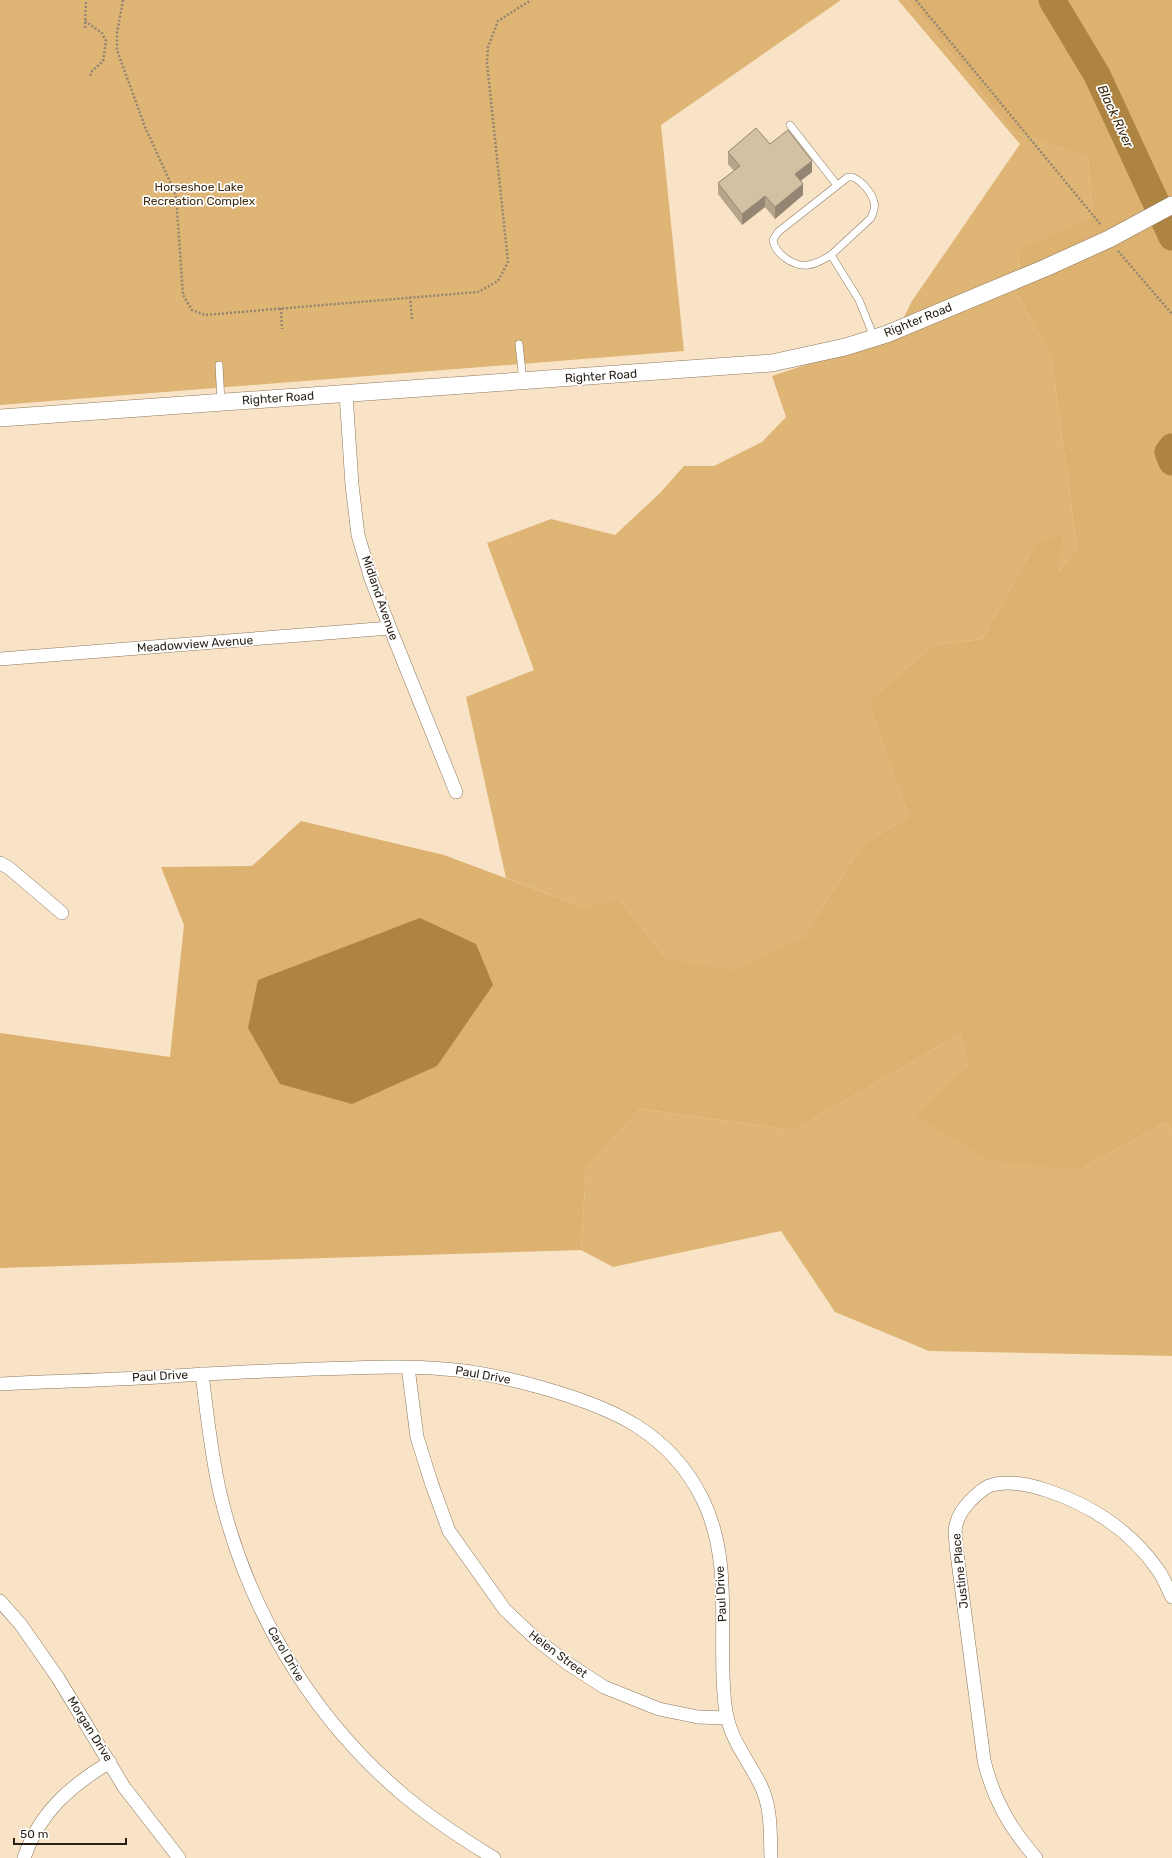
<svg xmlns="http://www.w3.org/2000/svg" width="1172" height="1858" font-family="Rubik,sans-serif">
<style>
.green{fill:#dfb575}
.forest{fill:#ddb16f}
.water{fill:#ae8442}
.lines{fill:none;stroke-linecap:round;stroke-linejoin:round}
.river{stroke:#ae8442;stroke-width:27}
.service-casing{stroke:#8c795f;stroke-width:8}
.minor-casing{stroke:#8c795f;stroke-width:14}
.tertiary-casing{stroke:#8c795f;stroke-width:18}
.path{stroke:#938571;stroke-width:2.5;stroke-dasharray:2 2;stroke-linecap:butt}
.service{stroke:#fff;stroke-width:7}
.minor{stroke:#fff;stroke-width:13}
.tertiary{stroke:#fff;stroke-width:17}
.wall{fill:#b6a58c}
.shaded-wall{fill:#948672}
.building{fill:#d4c0a3;stroke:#948672}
.labels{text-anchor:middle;stroke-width:3.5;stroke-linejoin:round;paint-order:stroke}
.park-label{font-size:12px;fill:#3e2c0e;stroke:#fff}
.street-label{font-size:12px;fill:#271f15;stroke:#fff}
.water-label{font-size:13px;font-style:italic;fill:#3e2c0e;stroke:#fff}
</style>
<rect width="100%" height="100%" fill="#f8e3c6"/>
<!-- green -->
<path class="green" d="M 0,0 L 841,0 L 661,125 L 684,351 L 0,405 Z
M 898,0 L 908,0 L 1012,131 L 1088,158 L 1092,216 L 1019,251 L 1018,295 L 1051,357 L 1077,547 L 1058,573 L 1037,541 L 982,639 L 933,645 L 868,702 L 909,817 L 863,844 L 804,936 L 736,972 L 666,958 L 618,898 L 583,907 L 506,878 L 466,697 L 534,670 L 487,543 L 551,519 L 615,535 L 660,493 L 684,466 L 714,466 L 762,442 L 786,417 L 772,376 L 895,335 L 912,301 L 1020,144 Z
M 960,1034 L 968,1066 L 1079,1170 L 1166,1122 L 1172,1130 L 1172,1356 L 929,1351 L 835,1312 L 781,1231 L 613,1267 L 581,1250 L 586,1169 L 640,1109 L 794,1130 Z"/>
<!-- forest -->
<path class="forest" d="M 908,0 L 1172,0 L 1172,1130 L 1166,1122 L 1079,1170 L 990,1160 L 916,1116 L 968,1066 L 960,1034 L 794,1130 L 640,1109 L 586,1169 L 581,1250 L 0,1268 L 0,1033 L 170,1057 L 184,925 L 161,867 L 252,866 L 301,821 L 444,855 L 583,907 L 618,898 L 666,958 L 736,971 L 804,936 L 863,844 L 909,817 L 868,702 L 933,645 L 982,639 L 1037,541 L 1062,537 L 1059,572 L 1077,547 L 1051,357 L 1018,295 L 1019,250 L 1092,216 L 1088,158 L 1012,131 Z"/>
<!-- water -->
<path class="water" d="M 420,918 L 476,944 L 493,985 L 437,1066 L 352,1104 L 280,1084 L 248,1028 L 258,980 Z"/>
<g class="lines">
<!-- river -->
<path class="river" d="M 1052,0 L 1097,75 L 1172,237
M 1172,447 L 1168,452 L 1172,462"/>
<defs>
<path id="service" d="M 790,125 L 837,185
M 831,255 C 824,259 817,264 808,265 C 794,267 775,254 773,240 L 778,232 L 848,177 L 852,177 C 861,180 872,193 874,202 C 876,208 873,213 871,218 L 831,255 L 859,300 L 874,337
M 519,344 L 523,381
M 219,365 L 221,402"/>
<path id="minor" d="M 346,394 L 352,485 L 358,535 L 371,579 L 390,628 L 456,792
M 0,659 L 390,628
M 0,863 L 9,868 L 62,913
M 408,1367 L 417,1437 L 432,1485 L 449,1531 L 505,1610 L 536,1639 L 567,1663 L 604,1687 L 659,1709 L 698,1717 L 727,1718
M 202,1374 C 207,1414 211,1454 220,1493 C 247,1608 310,1715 400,1792 C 429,1817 461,1838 494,1858
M 0,1384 C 58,1381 116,1380 174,1376 C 221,1373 268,1371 314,1369 C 357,1368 401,1365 444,1369 C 477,1371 511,1379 543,1388 C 612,1408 669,1431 703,1500 C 734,1564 717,1637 725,1705 C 729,1740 747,1757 761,1786 C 772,1809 770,1834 771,1858
M 0,1601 L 21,1625 L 58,1678 L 124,1787 L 179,1858
M 24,1858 C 39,1813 70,1786 110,1762
M 1036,1858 C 1010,1828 993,1799 984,1760 L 956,1546 C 956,1539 954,1531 956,1525 C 958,1515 964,1508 970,1501 C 975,1496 982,1489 989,1486 C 1021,1474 1079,1501 1106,1519 C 1125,1532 1145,1551 1158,1570 C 1164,1578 1167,1588 1172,1597"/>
<path id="tertiary" d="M 0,418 L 772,363 L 845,347 L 887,334 L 1045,268 L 1109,239 L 1172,205"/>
</defs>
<!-- service casing -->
<use href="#service" class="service-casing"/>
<!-- minor casing -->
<use href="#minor" class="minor-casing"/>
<!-- tertiary casing -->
<use href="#tertiary" class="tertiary-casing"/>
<!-- path -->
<path class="path" d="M 123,0 L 117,33 L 117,50 L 145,127 L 176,195 L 183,295 L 192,310 L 205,315 L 478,292 L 498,281 L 508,262 L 487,63 L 488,47 L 498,21 L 531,0
M 916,0 L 1101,225
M 85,21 L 102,33 L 106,41 L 103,61 L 92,71 L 90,76
M 85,28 L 86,0
M 1118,251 L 1172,314
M 410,297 L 412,319
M 281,308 L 282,329"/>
<!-- service -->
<use href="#service" class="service"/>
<!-- minor -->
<use href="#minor" class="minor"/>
<!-- tertiary -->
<use href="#tertiary" class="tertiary"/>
</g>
<!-- wall -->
<path class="wall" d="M 770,144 L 812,172 L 801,181 L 803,195 L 775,219 L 765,207 L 742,225 L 718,194 L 718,183 L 734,171 L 728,164 L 728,152 Z"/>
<!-- shaded-wall -->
<path class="shaded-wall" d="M 812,161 L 812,172 L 795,185 L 795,174 Z
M 803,184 L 803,195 L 775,219 L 775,207 Z
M 765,196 L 765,207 L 742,225 L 742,214 Z"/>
<!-- building -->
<path class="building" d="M 756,128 L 770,144 L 788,130 L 812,161 L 795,174 L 803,184 L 775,207 L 765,196 L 742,214 L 718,183 L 740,166 L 728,152 Z"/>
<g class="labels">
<!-- park labels -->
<g class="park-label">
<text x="199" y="191">Horseshoe Lake<tspan x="199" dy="14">Recreation Complex</tspan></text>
</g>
<!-- street labels -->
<g class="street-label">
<text transform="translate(918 320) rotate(-22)" y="4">Righter Road</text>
<text transform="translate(601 376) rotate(-4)" y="4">Righter Road</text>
<text transform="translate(278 398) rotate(-4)" y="4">Righter Road</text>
<text transform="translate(380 598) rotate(71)" y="4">Midland Avenue</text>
<text transform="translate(195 644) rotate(-4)" y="4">Meadowview Avenue</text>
<text transform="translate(483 1375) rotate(10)" y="4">Paul Drive</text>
<text transform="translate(160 1376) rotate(-3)" y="4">Paul Drive</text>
<text transform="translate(960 1571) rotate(-96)" y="4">Justine Place</text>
<text transform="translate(721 1594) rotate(-93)" y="4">Paul Drive</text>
<text transform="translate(286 1654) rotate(60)" y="4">Carol Drive</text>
<text transform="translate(558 1654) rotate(37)" y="4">Helen Street</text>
<text transform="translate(90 1729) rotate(58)" y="4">Morgan Drive</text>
</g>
<!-- water labels -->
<g class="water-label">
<text transform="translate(1116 116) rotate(65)" y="5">Black River</text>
</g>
</g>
<!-- scale -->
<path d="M14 1838v6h112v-6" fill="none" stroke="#271f15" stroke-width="2"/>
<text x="20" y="1838" font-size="12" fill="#271f15" stroke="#ffffff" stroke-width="3" paint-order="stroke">50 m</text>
</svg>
